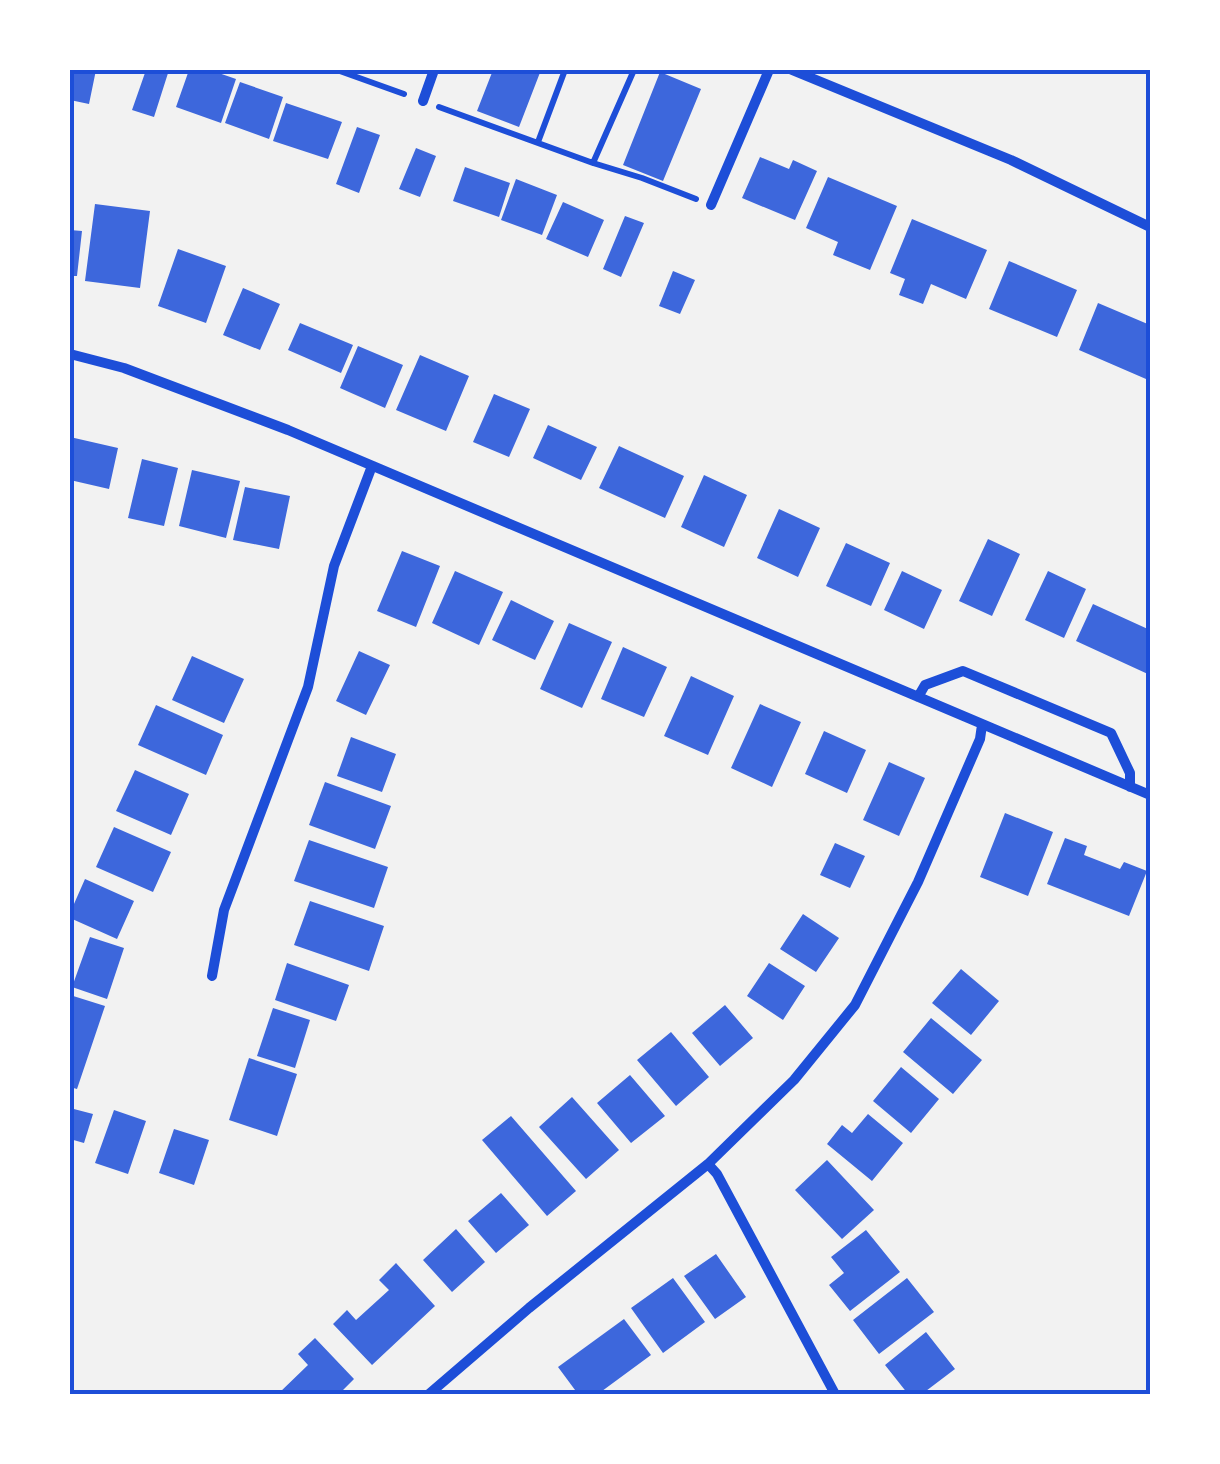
<svg xmlns="http://www.w3.org/2000/svg" width="1220" height="1464" font-family="Ubuntu,sans-serif">
<style>
.building{fill:#3d67dc}
.lines{fill:none;stroke-linecap:round;stroke-linejoin:round}
.path{stroke:#1d4ed8;stroke-width:6}
.minor{stroke:#1d4ed8;stroke-width:10}
.neatline{fill:none;stroke:#1d4ed8;stroke-width:4}
</style>
<rect width="100%" height="100%" fill="#f2f2f2"/>
<!-- building -->
<path class="building" d="M 72,70 L 96,70 L 89,104 L 70,100 Z
M 146,70 L 169,70 L 154,117 L 132,110 Z
M 189,70 L 210,70 L 236,79 L 221,123 L 176,107 Z
M 493,70 L 541,70 L 519,127 L 477,111 Z
M 660,72 L 701,89 L 663,181 L 623,165 Z
M 240,82 L 283,97 L 269,139 L 225,123 Z
M 286,103 L 342,122 L 328,159 L 273,141 Z
M 357,127 L 380,135 L 359,193 L 336,184 Z
M 416,148 L 436,156 L 420,197 L 399,189 Z
M 760,157 L 789,169 L 793,160 L 817,171 L 795,220 L 742,198 Z
M 465,167 L 510,183 L 499,217 L 453,201 Z
M 828,177 L 897,206 L 870,270 L 833,255 L 838,242 L 806,228 Z
M 516,179 L 557,195 L 542,235 L 501,220 Z
M 563,202 L 604,220 L 588,257 L 546,239 Z
M 95,204 L 150,211 L 140,288 L 85,281 Z
M 625,216 L 644,223 L 621,277 L 603,269 Z
M 912,219 L 987,250 L 966,299 L 931,284 L 923,304 L 899,295 L 905,279 L 890,273 Z
M 70,230 L 82,231 L 77,276 L 70,276 Z
M 178,249 L 226,266 L 206,323 L 158,306 Z
M 1009,261 L 1077,290 L 1057,337 L 989,309 Z
M 673,271 L 695,280 L 680,314 L 659,306 Z
M 243,288 L 280,304 L 260,350 L 223,335 Z
M 1098,303 L 1150,325 L 1150,370 L 1146,379 L 1079,350 Z
M 300,323 L 353,345 L 341,373 L 288,350 Z
M 358,346 L 403,365 L 385,408 L 340,388 Z
M 420,355 L 469,376 L 446,431 L 396,410 Z
M 494,394 L 530,409 L 509,457 L 473,442 Z
M 548,425 L 597,447 L 581,480 L 533,458 Z
M 70,437 L 118,448 L 109,489 L 70,480 Z
M 619,446 L 684,476 L 665,518 L 599,488 Z
M 142,459 L 178,468 L 164,526 L 128,518 Z
M 192,470 L 240,481 L 226,538 L 179,526 Z
M 704,475 L 747,495 L 724,547 L 681,527 Z
M 245,487 L 290,496 L 279,549 L 233,540 Z
M 779,509 L 820,528 L 798,577 L 757,558 Z
M 988,539 L 1020,554 L 992,616 L 959,601 Z
M 846,543 L 890,563 L 871,606 L 826,586 Z
M 402,551 L 440,566 L 416,627 L 377,611 Z
M 455,571 L 503,592 L 479,645 L 432,623 Z
M 902,571 L 942,590 L 924,629 L 884,610 Z
M 1048,571 L 1086,589 L 1064,638 L 1025,620 Z
M 511,600 L 554,621 L 535,660 L 492,640 Z
M 1093,604 L 1150,630 L 1150,675 L 1076,641 Z
M 569,623 L 612,642 L 582,708 L 540,689 Z
M 623,647 L 667,667 L 644,717 L 601,699 Z
M 359,651 L 390,665 L 366,715 L 336,701 Z
M 192,656 L 244,679 L 224,723 L 172,700 Z
M 691,676 L 734,696 L 708,755 L 664,736 Z
M 760,704 L 801,722 L 772,787 L 731,768 Z
M 156,705 L 223,735 L 206,775 L 138,745 Z
M 824,731 L 866,750 L 847,793 L 805,774 Z
M 351,737 L 396,754 L 382,792 L 337,776 Z
M 889,762 L 925,778 L 899,836 L 863,820 Z
M 135,770 L 189,794 L 171,835 L 116,811 Z
M 325,782 L 391,806 L 375,849 L 309,825 Z
M 1005,813 L 1053,832 L 1028,896 L 980,877 Z
M 114,827 L 171,852 L 153,892 L 96,867 Z
M 1065,838 L 1087,846 L 1084,855 L 1120,869 L 1124,862 L 1147,871 L 1129,916 L 1047,884 Z
M 309,840 L 388,867 L 374,908 L 294,881 Z
M 835,843 L 865,856 L 850,888 L 820,875 Z
M 85,879 L 134,901 L 117,939 L 70,918 L 70,913 Z
M 310,901 L 384,926 L 369,971 L 294,945 Z
M 803,914 L 839,938 L 816,972 L 780,949 Z
M 90,937 L 124,948 L 107,999 L 72,987 Z
M 287,963 L 349,985 L 336,1021 L 275,1000 Z
M 769,963 L 805,986 L 783,1020 L 747,996 Z
M 961,969 L 999,1001 L 971,1035 L 932,1003 Z
M 70,995 L 105,1006 L 77,1089 L 70,1087 Z
M 725,1005 L 753,1038 L 720,1066 L 692,1033 Z
M 273,1008 L 310,1020 L 295,1068 L 257,1056 Z
M 931,1018 L 982,1060 L 953,1094 L 903,1052 Z
M 671,1032 L 709,1077 L 676,1106 L 637,1060 Z
M 249,1058 L 297,1074 L 277,1136 L 229,1120 Z
M 901,1067 L 939,1099 L 911,1133 L 873,1101 Z
M 630,1075 L 665,1116 L 631,1143 L 597,1103 Z
M 572,1097 L 619,1150 L 586,1179 L 539,1127 Z
M 70,1108 L 93,1114 L 84,1143 L 70,1139 Z
M 114,1110 L 146,1121 L 128,1174 L 95,1163 Z
M 868,1114 L 903,1143 L 872,1181 L 827,1144 L 842,1125 L 852,1133 Z
M 511,1116 L 576,1191 L 547,1216 L 482,1140 Z
M 174,1129 L 209,1140 L 194,1185 L 159,1173 Z
M 827,1160 L 874,1210 L 842,1239 L 795,1190 Z
M 501,1193 L 529,1225 L 496,1253 L 468,1221 Z
M 456,1229 L 485,1262 L 452,1292 L 423,1260 Z
M 866,1230 L 900,1272 L 850,1311 L 829,1285 L 844,1273 L 831,1257 Z
M 716,1254 L 746,1297 L 715,1319 L 684,1276 Z
M 396,1263 L 435,1306 L 372,1365 L 333,1324 L 347,1310 L 356,1320 L 389,1290 L 379,1280 Z
M 673,1278 L 705,1322 L 663,1353 L 631,1308 Z
M 907,1278 L 934,1312 L 879,1354 L 853,1320 Z
M 624,1319 L 651,1355 L 598,1394 L 578,1394 L 558,1367 Z
M 926,1332 L 955,1369 L 922,1394 L 908,1394 L 885,1365 Z
M 315,1338 L 354,1379 L 339,1394 L 278,1394 L 308,1365 L 298,1354 Z"/>
<g class="lines">
<!-- path -->
<path class="path" d="M 337,70 L 404,94
M 439,107 L 593,163 L 642,178 L 696,199
M 538,142 L 565,70
M 593,163 L 634,70"/>
<!-- minor -->
<path class="minor" d="M 792,70 L 1011,160 L 1150,227
M 423,101 L 434,70
M 711,205 L 769,70
M 70,354 L 124,368 L 288,430 L 1150,795
M 918,697 L 925,685 L 963,671 L 1111,733 L 1130,773 L 1130,787
M 212,976 L 224,910 L 308,687 L 334,566 L 372,466
M 708,1164 L 717,1174 L 835,1394
M 429,1394 L 529,1308 L 708,1164 L 794,1080 L 855,1005 L 918,882 L 980,739 L 982,725"/>
</g>
<!-- border -->
<rect width="1220" height="1464" fill="none" stroke="#ffffff" stroke-width="145"/>
<rect x="72" y="72" width="1076" height="1320" class="neatline"/>
</svg>
